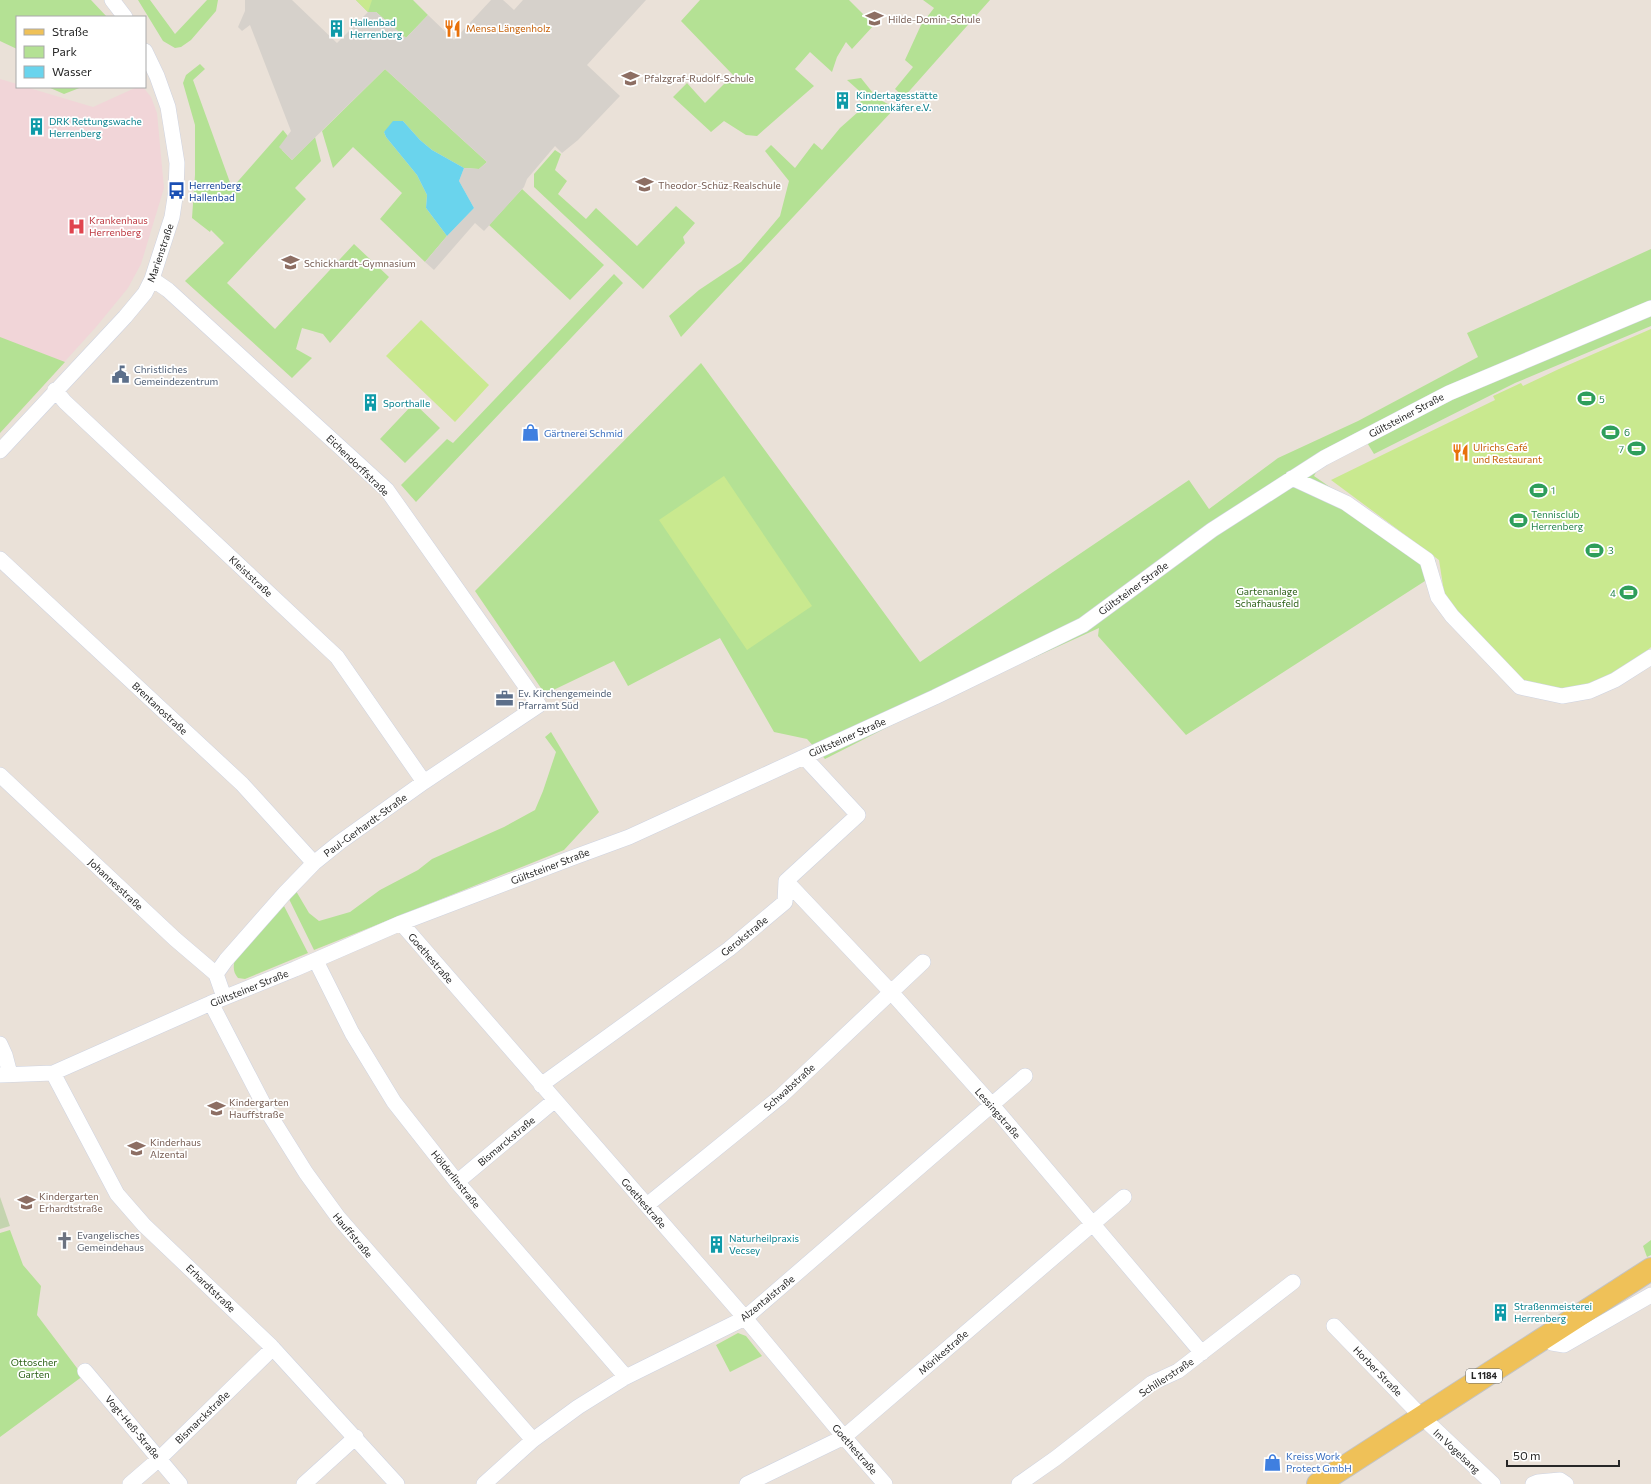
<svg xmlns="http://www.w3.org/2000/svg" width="1651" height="1484" font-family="Commissioner,sans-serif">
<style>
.medical{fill:#f1d5d8}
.green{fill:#b4e194}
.cemetery{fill:#c4d4af}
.pitch{fill:#c9e98f}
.plaza{fill:#d6d1cb}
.water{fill:#6ad4ed}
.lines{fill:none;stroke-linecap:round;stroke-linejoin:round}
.minor-casing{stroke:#ced3e1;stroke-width:16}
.primary-casing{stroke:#c3c3c3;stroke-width:24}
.minor{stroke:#fff;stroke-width:15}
.primary{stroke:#efc158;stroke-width:22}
.labels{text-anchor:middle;stroke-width:3.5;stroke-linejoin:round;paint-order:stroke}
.shield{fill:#fff;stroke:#686868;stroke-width:1}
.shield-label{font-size:9px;font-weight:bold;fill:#272727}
.education-label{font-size:10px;fill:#785e54;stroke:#fff;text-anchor:start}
.culture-label{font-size:10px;fill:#0d838f;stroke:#fff;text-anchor:start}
.food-label{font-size:10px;fill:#c56008;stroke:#fff;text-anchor:start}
.transit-label{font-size:10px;fill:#164399;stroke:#fff;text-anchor:start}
.health-label{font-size:10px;fill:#be3a42;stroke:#fff;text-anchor:start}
.street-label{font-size:10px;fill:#272727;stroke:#fff}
.service-label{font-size:10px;fill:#4e5e75;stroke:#fff;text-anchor:start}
.leisure-label{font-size:10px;fill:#27864d;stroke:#fff;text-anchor:start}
.shop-label{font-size:10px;fill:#366cbe;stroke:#fff;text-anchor:start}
.park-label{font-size:10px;fill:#2e6219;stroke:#fff}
.worship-label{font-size:10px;fill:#5b616d;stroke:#fff;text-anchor:start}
</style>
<rect width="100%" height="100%" fill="#eae1d8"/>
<!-- medical -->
<path class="medical" d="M 0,79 L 17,84 L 17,87 L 26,87 L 93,107 L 137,87 L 143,87 L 151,97 L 157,113 L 164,188 L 141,264 L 128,288 L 96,327 L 0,433 Z"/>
<!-- green -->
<path class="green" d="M 0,0 L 91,0 L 107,17 L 17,17 L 17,49 L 0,41 Z
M 138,0 L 150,0 L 175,34 L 207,0 L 218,0 L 216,11 L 191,40 L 181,47 L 175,48 L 163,41 Z
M 356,0 L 413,0 L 428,15 L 406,38 L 376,12 L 368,12 Z
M 700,0 L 849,0 L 874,25 L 852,49 L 846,42 L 837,57 L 832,72 L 810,52 L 795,69 L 814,86 L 757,136 L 746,135 L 724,121 L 711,132 L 673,97 L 687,83 L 705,103 L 733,75 L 681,21 Z
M 923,0 L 990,0 L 904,97 L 895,89 L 913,67 L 905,60 L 921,25 L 934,8 Z
M 200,64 L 205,69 L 193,80 L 232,188 L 283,130 L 291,140 L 282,150 L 292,160 L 315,137 L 321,161 L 295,188 L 306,199 L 227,283 L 275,329 L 354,244 L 389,277 L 330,343 L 323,334 L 302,328 L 296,349 L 312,358 L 292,378 L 185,281 L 224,243 L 211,230 L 210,232 L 192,218 L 195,175 L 195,125 L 183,83 L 186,75 Z
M 385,69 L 487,162 L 479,169 L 464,168 L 432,150 L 420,140 L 403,121 L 384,132 L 386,137 L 417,175 L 427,195 L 426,208 L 447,236 L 425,262 L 380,219 L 402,193 L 353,147 L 333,168 L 322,131 Z
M 861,78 L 877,98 L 895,108 L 681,337 L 669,316 L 699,290 L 741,262 L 780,216 L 789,181 L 765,151 L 771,145 L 795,168 L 814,143 L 822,150 L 840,128 L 858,112 L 856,107 L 865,96 L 847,80 Z
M 48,87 L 82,87 L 64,94 Z
M 555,150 L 561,154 L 555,170 L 567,181 L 558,194 L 586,219 L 596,208 L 637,246 L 676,206 L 695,223 L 683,237 L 685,243 L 643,289 L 534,187 L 534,174 Z
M 522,189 L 604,265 L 570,300 L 489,225 Z
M 1651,249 L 1651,326 L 1515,383 L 1374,454 L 1366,441 L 1320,465 L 1314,476 L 1436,561 L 1425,581 L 1186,735 L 1098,636 L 1099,628 L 943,699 L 825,759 L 807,739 L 774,732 L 720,638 L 628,686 L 614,661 L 545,694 L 475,591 L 701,363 L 920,662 L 1189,480 L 1209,509 L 1278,458 L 1358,421 L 1478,357 L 1467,333 Z
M 614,274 L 623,283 L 416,502 L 401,485 L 447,439 L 453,443 Z
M 0,337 L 65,362 L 0,433 Z
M 414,403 L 440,428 L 405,463 L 380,439 Z
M 551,732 L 599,812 L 564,850 L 314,950 L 289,899 L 296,891 L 309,913 L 319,921 L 350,912 L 380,890 L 418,870 L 432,859 L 504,827 L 535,810 L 543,791 L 556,752 L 545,737 Z
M 284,906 L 308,953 L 245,979 L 238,978 C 233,972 233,967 235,959 Z
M 10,1230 L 23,1265 L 41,1286 L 37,1315 L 83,1376 L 0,1437 L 0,1233 Z
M 1651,1240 L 1651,1255 L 1647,1257 L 1643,1246 Z
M 738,1333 L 746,1336 L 762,1356 L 730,1372 L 716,1345 Z"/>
<!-- cemetery -->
<path class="cemetery" d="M 0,1197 L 10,1226 L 0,1229 Z"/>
<!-- pitch -->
<path class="pitch" d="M 356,0 L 372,0 L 368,12 Z
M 421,320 L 489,385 L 455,422 L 386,356 Z
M 1651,329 L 1651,647 L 1643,655 L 1595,686 L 1564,690 L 1525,684 L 1445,598 L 1439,560 L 1331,480 L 1495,400 L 1493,396 L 1521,383 L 1523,386 L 1559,369 Z
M 724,476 L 812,606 L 747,650 L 659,520 Z"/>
<!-- plaza -->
<path class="plaza" d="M 245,0 L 292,0 L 337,43 L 368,12 L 376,12 L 406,38 L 428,15 L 454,40 L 491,0 L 503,0 L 514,10 L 523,0 L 646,0 L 587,65 L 620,96 L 578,140 L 562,153 L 555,146 L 527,179 L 524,187 L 484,231 L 475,223 L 434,270 L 425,262 L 447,236 L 474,208 L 459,181 L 464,168 L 479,169 L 487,162 L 385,69 L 292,160 L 279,147 L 291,131 L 250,25 L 242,31 L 238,27 L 245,11 Z"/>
<!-- water -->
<path class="water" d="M 393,121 L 403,121 L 420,140 L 432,150 L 464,168 L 459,181 L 474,208 L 447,236 L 426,208 L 427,195 L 417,175 L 386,137 L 384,132 Z"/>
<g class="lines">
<defs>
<path id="minor" d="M 112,0 L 125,17
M 152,279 L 168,290 L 387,490 L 539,705 L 424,782 L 340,842 L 314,863 L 285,893 L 226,960 L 216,974
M 55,390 L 65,402 L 337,657 L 424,782
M 0,451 L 125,317 L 145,293 L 152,279 L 172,217 L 176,191 L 177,163 L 168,107 L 157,76 L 145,51
M 1292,478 L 1346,503 L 1427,560 L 1438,597 L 1452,616 L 1520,687 L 1562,696 L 1590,691 L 1615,680 L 1651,657
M 0,559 L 242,784 L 314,863
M 0,775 L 175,939 L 216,974 L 224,997
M 786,881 L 891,992 L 992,1105 L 1202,1353
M 401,923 L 745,1318 L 844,1437 L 885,1484
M 316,961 L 352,1033 L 394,1102 L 457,1182 L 626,1377
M 211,1003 L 266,1109 L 306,1173 L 338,1217 L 533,1440
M 0,1044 L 5,1055 L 10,1074
M 53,1073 L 117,1194 L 144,1225 L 271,1346 L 397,1484
M 0,1075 L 53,1073 L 211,1003 L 295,969 L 401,923 L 569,859 L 629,837 L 935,697 L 1083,625 L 1212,530 L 1324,458 L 1449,393 L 1651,308
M 541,1085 L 729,949 L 785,902 L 786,881 L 858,815 L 804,757
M 457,1182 L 555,1100
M 647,1205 L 780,1097 L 923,962
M 1334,1326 L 1422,1417 L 1493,1484
M 1546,1335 L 1552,1343 L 1564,1345 L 1651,1295
M 85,1371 L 180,1484
M 130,1484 L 159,1459 L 273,1348
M 304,1484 L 356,1437
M 484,1484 L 533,1440 L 578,1407 L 626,1377 L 745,1318 L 1025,1076
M 747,1484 L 844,1437 L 1124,1197
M 1019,1484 L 1056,1458 L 1152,1383 L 1178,1371 L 1293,1282
M 1533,1484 L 1538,1482 L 1560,1480 L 1566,1484"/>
<path id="primary" d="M 1318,1484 L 1651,1269"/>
</defs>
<!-- minor casing -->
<use href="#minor" class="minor-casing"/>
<!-- primary casing -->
<use href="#primary" class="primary-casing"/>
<!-- minor -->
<use href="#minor" class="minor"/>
<!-- primary -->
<use href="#primary" class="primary"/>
</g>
<!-- icons -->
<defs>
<symbol id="school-bare" viewBox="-9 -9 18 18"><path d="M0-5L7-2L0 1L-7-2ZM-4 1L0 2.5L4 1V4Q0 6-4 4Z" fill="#8d6e63" stroke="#fff" stroke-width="2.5" paint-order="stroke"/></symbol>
<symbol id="building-bare" viewBox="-9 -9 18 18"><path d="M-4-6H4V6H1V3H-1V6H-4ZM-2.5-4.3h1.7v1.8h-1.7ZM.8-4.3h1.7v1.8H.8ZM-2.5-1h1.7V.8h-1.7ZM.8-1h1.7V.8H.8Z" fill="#0f9aa8" stroke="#fff" stroke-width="2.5" paint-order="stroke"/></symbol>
<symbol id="restaurant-bare" viewBox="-9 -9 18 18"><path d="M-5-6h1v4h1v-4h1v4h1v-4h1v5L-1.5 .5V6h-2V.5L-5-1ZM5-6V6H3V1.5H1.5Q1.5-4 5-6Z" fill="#e8710a" stroke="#fff" stroke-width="2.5" paint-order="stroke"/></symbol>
<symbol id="bus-bare" viewBox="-9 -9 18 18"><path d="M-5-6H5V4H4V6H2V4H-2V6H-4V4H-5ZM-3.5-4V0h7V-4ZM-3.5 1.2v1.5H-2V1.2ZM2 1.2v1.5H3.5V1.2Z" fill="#1a4fb4" stroke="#fff" stroke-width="2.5" paint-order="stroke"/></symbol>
<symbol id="hospital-bare" viewBox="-9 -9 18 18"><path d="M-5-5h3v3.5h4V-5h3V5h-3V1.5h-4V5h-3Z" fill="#e0444e" stroke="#fff" stroke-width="2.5" paint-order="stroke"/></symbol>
<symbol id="civic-bare" viewBox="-9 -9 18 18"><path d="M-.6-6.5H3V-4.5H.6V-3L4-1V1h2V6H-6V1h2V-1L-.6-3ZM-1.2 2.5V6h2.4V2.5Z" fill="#5c6f8a" stroke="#fff" stroke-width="2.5" paint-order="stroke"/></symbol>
<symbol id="stadium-bare" viewBox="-9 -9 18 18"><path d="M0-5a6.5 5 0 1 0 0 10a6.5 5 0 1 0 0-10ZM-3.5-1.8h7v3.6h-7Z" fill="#2e9e5b" stroke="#fff" stroke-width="2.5" paint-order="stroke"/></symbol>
<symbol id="shop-bare" viewBox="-9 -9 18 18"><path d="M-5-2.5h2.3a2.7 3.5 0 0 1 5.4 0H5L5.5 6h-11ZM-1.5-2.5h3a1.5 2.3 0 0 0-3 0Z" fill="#3f7fe0" stroke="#fff" stroke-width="2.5" paint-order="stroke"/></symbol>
<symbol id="office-bare" viewBox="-9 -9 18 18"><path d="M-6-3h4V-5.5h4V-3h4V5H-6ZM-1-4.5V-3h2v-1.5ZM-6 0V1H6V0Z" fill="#5c6f8a" stroke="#fff" stroke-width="2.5" paint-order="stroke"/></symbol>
<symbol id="church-bare" viewBox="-9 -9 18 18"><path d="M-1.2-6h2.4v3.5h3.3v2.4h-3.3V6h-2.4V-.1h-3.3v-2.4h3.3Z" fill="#6b7280" stroke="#fff" stroke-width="2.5" paint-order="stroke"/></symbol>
</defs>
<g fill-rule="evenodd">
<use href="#school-bare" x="862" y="6" width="25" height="25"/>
<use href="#building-bare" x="324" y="16" width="25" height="25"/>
<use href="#restaurant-bare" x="440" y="16" width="25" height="25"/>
<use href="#school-bare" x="618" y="66" width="25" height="25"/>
<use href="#building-bare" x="830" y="88" width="25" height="25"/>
<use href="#building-bare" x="24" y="114" width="25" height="25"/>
<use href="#school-bare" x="632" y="172" width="25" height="25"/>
<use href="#bus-bare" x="164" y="178" width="25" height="25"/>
<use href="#hospital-bare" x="64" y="214" width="25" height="25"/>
<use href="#school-bare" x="278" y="250" width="25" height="25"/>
<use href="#civic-bare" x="108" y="362" width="25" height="25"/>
<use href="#stadium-bare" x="1574" y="386" width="25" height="25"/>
<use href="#building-bare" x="358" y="390" width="25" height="25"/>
<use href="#stadium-bare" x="1598" y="420" width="25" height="25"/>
<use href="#shop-bare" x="518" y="420" width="25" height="25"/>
<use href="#stadium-bare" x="1624" y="436" width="25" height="25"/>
<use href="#restaurant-bare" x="1448" y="440" width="25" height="25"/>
<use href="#stadium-bare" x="1526" y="478" width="25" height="25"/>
<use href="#stadium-bare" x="1506" y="508" width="25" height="25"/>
<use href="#stadium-bare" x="1582" y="538" width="25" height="25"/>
<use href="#stadium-bare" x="1616" y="580" width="25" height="25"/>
<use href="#office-bare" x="492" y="686" width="25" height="25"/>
<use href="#school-bare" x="204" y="1096" width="25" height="25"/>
<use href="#school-bare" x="124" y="1136" width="25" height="25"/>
<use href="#school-bare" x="14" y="1190" width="25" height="25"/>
<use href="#church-bare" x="52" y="1228" width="25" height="25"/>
<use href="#building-bare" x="704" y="1232" width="25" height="25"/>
<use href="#building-bare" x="1488" y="1300" width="25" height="25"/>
<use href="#shop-bare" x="1260" y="1450" width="25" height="25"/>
</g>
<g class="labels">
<!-- shield labels -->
<rect class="shield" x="1466" y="1369" width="36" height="14" rx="3"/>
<g class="shield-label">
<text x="1484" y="1379">L 1184</text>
</g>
<!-- education labels -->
<g class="education-label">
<text x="888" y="23">Hilde-Domin-Schule</text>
<text x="644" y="82">Pfalzgraf-Rudolf-Schule</text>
<text x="658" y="189">Theodor-Schüz-Realschule</text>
<text x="304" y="267">Schickhardt-Gymnasium</text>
<text x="229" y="1106">Kindergarten<tspan x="229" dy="12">Hauffstraße</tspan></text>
<text x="150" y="1146">Kinderhaus<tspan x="150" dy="12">Alzental</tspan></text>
<text x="39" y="1200">Kindergarten<tspan x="39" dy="12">Erhardtstraße</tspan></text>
</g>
<!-- culture labels -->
<g class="culture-label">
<text x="350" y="26">Hallenbad<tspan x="350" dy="12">Herrenberg</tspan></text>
<text x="856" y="99">Kindertagesstätte<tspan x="856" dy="12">Sonnenkäfer e.V.</tspan></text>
<text x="49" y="125">DRK Rettungswache<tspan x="49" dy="12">Herrenberg</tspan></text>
<text x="383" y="407">Sporthalle</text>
<text x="729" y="1242">Naturheilpraxis<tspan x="729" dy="12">Vecsey</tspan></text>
<text x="1514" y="1310">Straßenmeisterei<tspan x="1514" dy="12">Herrenberg</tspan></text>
</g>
<!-- food labels -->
<g class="food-label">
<text x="466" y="32">Mensa Längenholz</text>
<text x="1473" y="451">Ulrichs Café<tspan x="1473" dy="12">und Restaurant</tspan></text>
</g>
<!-- transit labels -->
<g class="transit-label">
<text x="189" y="189">Herrenberg<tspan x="189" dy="12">Hallenbad</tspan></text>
</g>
<!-- health labels -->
<g class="health-label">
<text x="89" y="224">Krankenhaus<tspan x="89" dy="12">Herrenberg</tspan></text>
</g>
<!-- street labels -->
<g class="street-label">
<text transform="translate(160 253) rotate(-71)" y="4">Marienstraße</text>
<text transform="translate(1406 415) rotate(-28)" y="4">Gültsteiner Straße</text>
<text transform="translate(358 465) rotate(44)" y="4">Eichendorffstraße</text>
<text transform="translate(251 576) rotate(43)" y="4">Kleiststraße</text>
<text transform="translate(1133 588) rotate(-36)" y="4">Gültsteiner Straße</text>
<text transform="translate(160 708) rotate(43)" y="4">Brentanostraße</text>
<text transform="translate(847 737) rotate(-24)" y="4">Gültsteiner Straße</text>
<text transform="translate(365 825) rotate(-36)" y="4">Paul-Gerhardt-Straße</text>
<text transform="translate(550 866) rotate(-21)" y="4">Gültsteiner Straße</text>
<text transform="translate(116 884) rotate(43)" y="4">Johannesstraße</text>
<text transform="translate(744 936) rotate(-39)" y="4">Gerokstraße</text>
<text transform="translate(431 958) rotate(49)" y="4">Goethestraße</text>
<text transform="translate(249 988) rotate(-22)" y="4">Gültsteiner Straße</text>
<text transform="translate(789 1087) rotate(-42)" y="4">Schwabstraße</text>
<text transform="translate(998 1113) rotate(49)" y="4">Lessingstraße</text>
<text transform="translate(506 1141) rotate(-40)" y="4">Bismarckstraße</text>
<text transform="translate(456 1179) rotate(51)" y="4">Hölderlinstraße</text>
<text transform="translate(644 1203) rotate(49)" y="4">Goethestraße</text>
<text transform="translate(353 1235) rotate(50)" y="4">Hauffstraße</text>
<text transform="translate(211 1288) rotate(44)" y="4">Erhardtstraße</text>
<text transform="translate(767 1298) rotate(-39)" y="4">Alzentalstraße</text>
<text transform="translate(943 1352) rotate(-41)" y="4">Mörikestraße</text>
<text transform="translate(1378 1371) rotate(46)" y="4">Horber Straße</text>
<text transform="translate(1166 1377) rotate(-33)" y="4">Schillerstraße</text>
<text transform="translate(202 1417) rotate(-44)" y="4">Bismarckstraße</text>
<text transform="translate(133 1427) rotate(50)" y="4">Vogt-Heß-Straße</text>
<text transform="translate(855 1449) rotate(49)" y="4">Goethestraße</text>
<text transform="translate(1457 1451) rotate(43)" y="4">Im Vogelsang</text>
</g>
<!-- service labels -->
<g class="service-label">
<text x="134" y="373">Christliches<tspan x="134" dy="12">Gemeindezentrum</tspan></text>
<text x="518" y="697">Ev. Kirchengemeinde<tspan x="518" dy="12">Pfarramt Süd</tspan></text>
</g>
<!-- leisure labels -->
<g class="leisure-label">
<text x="1599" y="403">5</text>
<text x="1624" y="436">6</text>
<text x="1624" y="453" text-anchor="end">7</text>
<text x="1551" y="494">1</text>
<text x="1531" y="518">Tennisclub<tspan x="1531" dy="12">Herrenberg</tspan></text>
<text x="1608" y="554">3</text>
<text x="1616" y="597" text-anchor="end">4</text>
</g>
<!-- shop labels -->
<g class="shop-label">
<text x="544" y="437">Gärtnerei Schmid</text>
<text x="1286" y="1460">Kreiss Work<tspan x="1286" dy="12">Protect GmbH</tspan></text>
</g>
<!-- park labels -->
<g class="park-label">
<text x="1267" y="595">Gartenanlage<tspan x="1267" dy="12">Schafhausfeld</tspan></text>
<text x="34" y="1366">Ottoscher<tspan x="34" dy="12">Garten</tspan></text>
</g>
<!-- worship labels -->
<g class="worship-label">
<text x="77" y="1239">Evangelisches<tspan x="77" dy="12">Gemeindehaus</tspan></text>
</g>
</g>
<!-- legend -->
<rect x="16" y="16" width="130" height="72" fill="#ffffff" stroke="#a9a9a9"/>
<rect x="24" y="29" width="20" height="6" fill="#efc158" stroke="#a9a9a9"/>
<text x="52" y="36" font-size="12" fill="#272727">Straße</text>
<rect x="24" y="46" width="20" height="12" fill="#b4e194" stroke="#a9a9a9"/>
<text x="52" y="56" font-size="12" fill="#272727">Park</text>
<rect x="24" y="66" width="20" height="12" fill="#6ad4ed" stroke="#a9a9a9"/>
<text x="52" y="76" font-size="12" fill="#272727">Wasser</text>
<!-- scale -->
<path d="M1507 1460v6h112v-6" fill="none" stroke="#272727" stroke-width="2"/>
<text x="1513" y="1460" font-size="12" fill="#272727" stroke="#ffffff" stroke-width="3" paint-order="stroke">50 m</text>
</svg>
